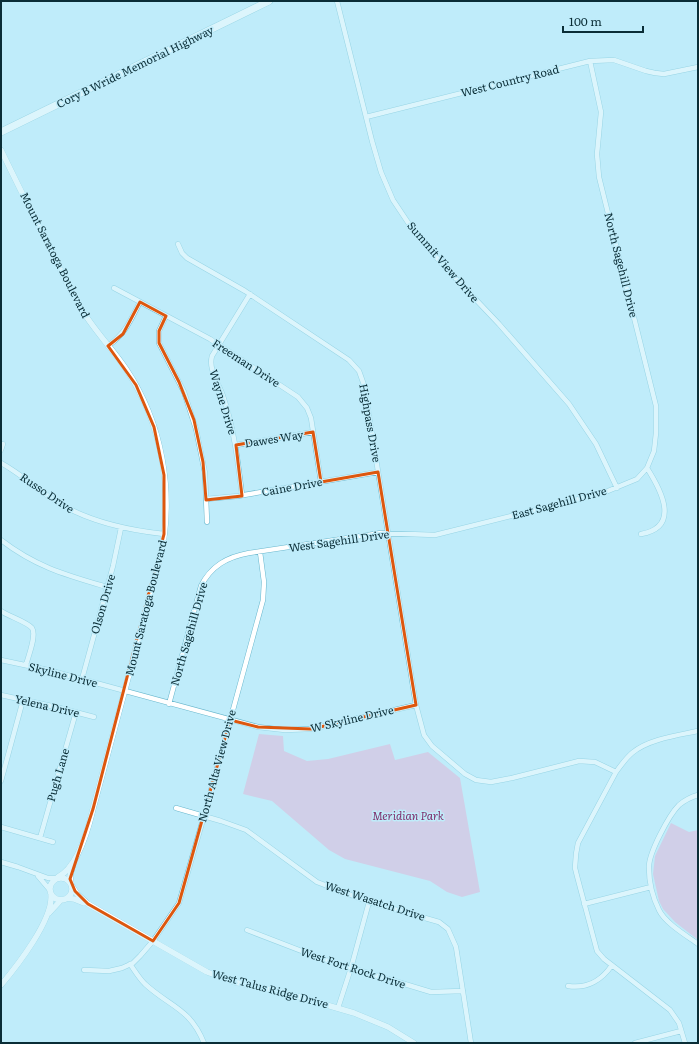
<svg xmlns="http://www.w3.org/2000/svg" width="699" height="1044" font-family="Literata,serif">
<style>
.green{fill:#e4acd2}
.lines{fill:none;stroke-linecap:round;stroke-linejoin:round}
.minor-casing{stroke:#68b7cd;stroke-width:5.5}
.tertiary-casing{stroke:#68b7cd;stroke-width:6}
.trunk-casing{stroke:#68b7cd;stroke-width:8}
.minor{stroke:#fff;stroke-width:4.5}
.tertiary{stroke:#fff;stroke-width:5.5}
.trunk{stroke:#fff;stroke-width:7}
.marked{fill:none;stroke:#dd570e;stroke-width:3;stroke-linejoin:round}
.labels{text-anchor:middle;stroke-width:3;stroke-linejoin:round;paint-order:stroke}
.street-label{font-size:11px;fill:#0a2d36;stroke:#bfecfa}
.park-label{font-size:11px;font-style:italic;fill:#7f2e6b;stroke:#bfecfa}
</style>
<rect width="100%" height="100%" fill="#bfecfa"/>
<!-- green -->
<path class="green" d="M 259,734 L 283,736 L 284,751 L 307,761 L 328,759 L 390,744 L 395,760 L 428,752 L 460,778 L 480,892 L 462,897 L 447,892 L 430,881 L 345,859 L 329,850 L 272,801 L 243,794 Z
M 671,823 L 689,832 L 698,830 L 698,940 L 675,922 L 663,909 L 659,901 L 653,874 L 655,856 Z"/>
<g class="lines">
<defs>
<path id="minor" d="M 337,1 L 372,141 L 381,172 L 393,200 L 413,230 L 443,265 L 499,324 L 569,404 L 596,444 L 617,488
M 366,117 L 590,61 L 614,60 L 646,71 L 655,73 L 664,74 L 698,67
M 178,244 L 182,253 L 187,258 L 245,291 L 349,360 L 359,371 L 364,385 L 416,705 L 424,735 L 432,746 L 465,774 L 476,780 L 491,782 L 512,778 L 579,761 L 595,762 L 616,772
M 114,288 L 210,339 L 298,397 L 307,408 L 311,418 L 321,482
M 166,316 L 159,331 L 159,343 L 184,392 L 196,429 L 205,473 L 207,522
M 108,346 C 126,333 130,321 140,302
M 236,445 L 313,432
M 1,450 L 3,444
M 1,463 C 21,474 37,489 57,502 C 89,522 127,530 164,534
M 242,495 C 238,462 234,428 223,396 C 219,384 208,369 212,356 L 250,294
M 206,499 L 238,496 L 378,472
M 641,534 C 681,527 661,490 647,468
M 1,540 C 36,567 66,575 107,587
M 1,611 C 8,616 27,622 32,628 C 37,635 28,657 26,665
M 1,660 L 48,670 L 258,727 L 285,730 L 311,729 L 416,705
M 82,679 L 113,566 L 121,528
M 1,695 L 56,707 L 94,717
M 169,704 L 201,586 C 211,566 227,557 249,553 L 381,533 L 435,535 L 603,493 L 637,479 L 647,468 L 654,451 L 656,433 L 656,406 L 599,177 L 597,154 L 601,112 L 590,61
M 1,781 L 23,700
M 698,795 C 691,797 685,800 679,805 C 669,815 648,854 649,868 C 649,882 653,898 659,910 C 665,923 687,936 698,944
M 176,808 L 221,821 L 246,830 L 317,882 L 369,902 L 439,922 L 448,929 L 456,947 L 471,1043
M 1,827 L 53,842
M 40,838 L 76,712
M 1,862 L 18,867 L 48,878 L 55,878
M 38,876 L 49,889
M 584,904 L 651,887
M 247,930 L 325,960 L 431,992 L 463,991
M 130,964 C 135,971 139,978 145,984 C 170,1007 190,1008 204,1043
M 84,970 L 109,971 L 122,968 L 133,963 L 140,956 L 153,941 L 179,903 L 204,816 L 263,600 L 264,582 L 260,552
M 568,986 C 587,989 602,980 612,965
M 338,1008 L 351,968 L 369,902
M 635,1043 L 681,1031
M 685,1043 L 679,1023 L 670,1010 L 604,959 L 597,951 L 577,876 L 575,868 L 576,854 L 578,843 L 616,772 C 621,765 626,758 632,753 C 648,739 679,735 698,731"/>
<path id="tertiary" d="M 1,150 C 17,183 33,216 50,248 C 59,267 68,287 79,305 C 92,328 111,347 126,369 C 162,423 174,491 161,555 L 93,809 C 88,830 78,867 58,877
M50 889a11 11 0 1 1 22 0a11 11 0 1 1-22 0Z
M 71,883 L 70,876 L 73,864
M 72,886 L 77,894 L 88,904 L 207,972 L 234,982 L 282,992 L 354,1013 L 388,1027 L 414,1043
M 67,898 L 74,899 L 84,903
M 49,913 L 61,900
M 1,985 C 17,966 53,920 51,895"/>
<path id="trunk" d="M 1,132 L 269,1"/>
</defs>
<!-- minor casing -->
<use href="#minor" class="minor-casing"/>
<!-- tertiary casing -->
<use href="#tertiary" class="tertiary-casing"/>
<!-- trunk casing -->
<use href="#trunk" class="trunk-casing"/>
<!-- minor -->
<use href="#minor" class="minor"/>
<!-- tertiary -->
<use href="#tertiary" class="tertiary"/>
<!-- trunk -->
<use href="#trunk" class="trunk"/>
</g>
<!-- marked area -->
<path d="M0 0H699V1044H0ZM 140,302 L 166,316 L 159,331 L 159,343 L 179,382 L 194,420 L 203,462 L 206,500 L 242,496 L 236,445 L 313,432 L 321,482 L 378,472 L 416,705 L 311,729 L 258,727 L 230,720 L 179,903 L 153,941 L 88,904 L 75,891 L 70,879 L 93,809 L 164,534 L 164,475 L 154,427 L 136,385 L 108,346 L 123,334 Z" fill="#bfecfa" fill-opacity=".55" fill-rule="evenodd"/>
<path class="marked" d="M 140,302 L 166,316 L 159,331 L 159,343 L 179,382 L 194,420 L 203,462 L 206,500 L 242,496 L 236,445 L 313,432 L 321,482 L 378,472 L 416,705 L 311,729 L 258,727 L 230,720 L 179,903 L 153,941 L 88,904 L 75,891 L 70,879 L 93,809 L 164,534 L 164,475 L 154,427 L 136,385 L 108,346 L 123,334 Z"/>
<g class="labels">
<!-- street labels -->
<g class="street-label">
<text transform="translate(135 67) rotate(-26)" y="4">Cory B Wride Memorial Highway</text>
<text transform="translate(510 81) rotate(-14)" y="4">West Country Road</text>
<text transform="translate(55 255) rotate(63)" y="4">Mount Saratoga Boulevard</text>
<text transform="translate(443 262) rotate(49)" y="4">Summit View Drive</text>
<text transform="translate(621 265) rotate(76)" y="4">North Sagehill Drive</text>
<text transform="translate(246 363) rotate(33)" y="4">Freeman Drive</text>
<text transform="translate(223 402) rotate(73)" y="4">Wayne Drive</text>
<text transform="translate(370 423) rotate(80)" y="4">Highpass Drive</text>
<text transform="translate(274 439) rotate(-9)" y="4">Dawes Way</text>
<text transform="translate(292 487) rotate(-10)" y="4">Caine Drive</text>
<text transform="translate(47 493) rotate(34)" y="4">Russo Drive</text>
<text transform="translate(559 503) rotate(-15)" y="4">East Sagehill Drive</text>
<text transform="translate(339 541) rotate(-8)" y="4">West Sagehill Drive</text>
<text transform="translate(103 604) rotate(-74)" y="4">Olson Drive</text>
<text transform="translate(146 608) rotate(-76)" y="4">Mount Saratoga Boulevard</text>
<text transform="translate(189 634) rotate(-74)" y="4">North Sagehill Drive</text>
<text transform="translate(63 675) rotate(14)" y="4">Skyline Drive</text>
<text transform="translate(47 706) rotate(13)" y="4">Yelena Drive</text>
<text transform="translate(352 719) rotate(-13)" y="4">W Skyline Drive</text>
<text transform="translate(217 766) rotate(-75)" y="4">North Alta View Drive</text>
<text transform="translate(58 775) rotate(-74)" y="4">Pugh Lane</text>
<text transform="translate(375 901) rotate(18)" y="4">West Wasatch Drive</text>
<text transform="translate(353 968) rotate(18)" y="4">West Fort Rock Drive</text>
<text transform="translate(270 989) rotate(15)" y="4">West Talus Ridge Drive</text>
</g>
<!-- park labels -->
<g class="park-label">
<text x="408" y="820">Meridian Park</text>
</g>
</g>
<!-- border -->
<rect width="699" height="1044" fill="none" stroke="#0a2d36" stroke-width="4"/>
<!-- scale -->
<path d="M563 26v6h80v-6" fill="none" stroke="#0a2d36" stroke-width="2"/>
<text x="569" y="26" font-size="12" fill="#0a2d36" stroke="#bfecfa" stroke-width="3" paint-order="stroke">100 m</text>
</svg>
